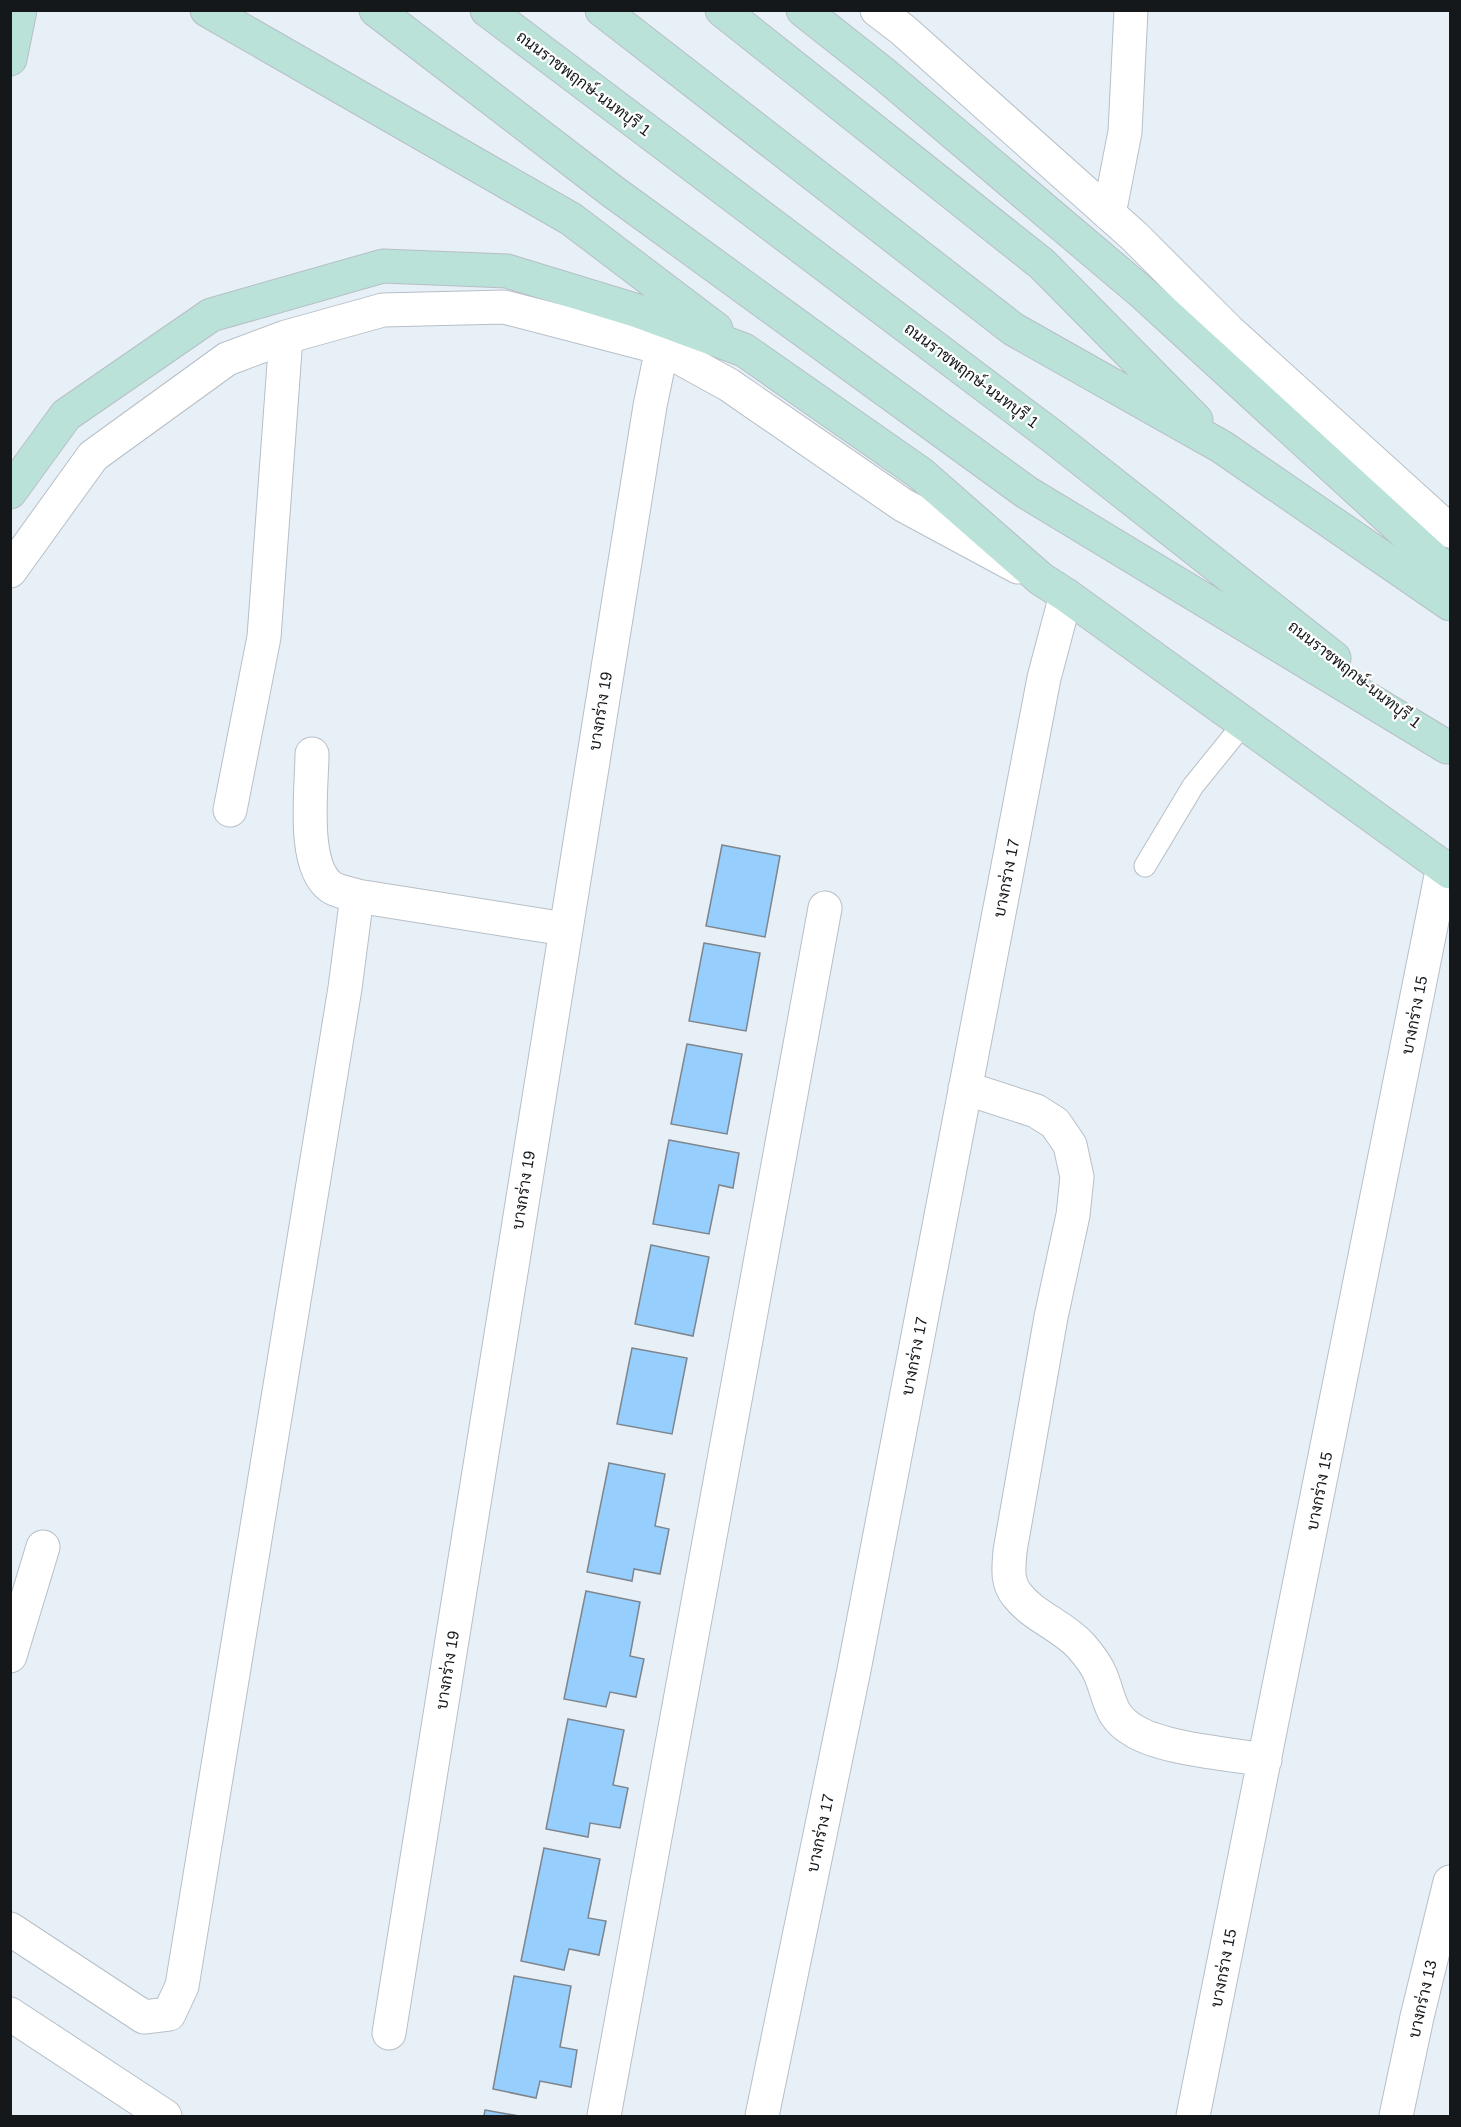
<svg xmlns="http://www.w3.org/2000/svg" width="1461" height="2127" font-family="Helvetica,Sarabun,sans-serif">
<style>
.building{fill:#96cefd;stroke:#7e858c;stroke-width:1.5}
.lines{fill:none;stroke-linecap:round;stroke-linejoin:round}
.lane-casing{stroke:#b7bfc7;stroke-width:23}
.street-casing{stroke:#b7bfc7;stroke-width:35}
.secondary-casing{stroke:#b7bfc7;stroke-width:35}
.lane{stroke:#fff;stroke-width:21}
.street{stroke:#fff;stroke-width:33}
.secondary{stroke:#bae2d8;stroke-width:33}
.labels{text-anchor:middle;stroke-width:4.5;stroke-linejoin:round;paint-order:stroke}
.street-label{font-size:16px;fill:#15181a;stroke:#fff}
</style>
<rect width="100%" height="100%" fill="#e7eff7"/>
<!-- building -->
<path class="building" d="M 722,845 L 780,856 L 765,937 L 706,926 Z
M 704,943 L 760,953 L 746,1031 L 689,1021 Z
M 687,1044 L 742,1054 L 727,1134 L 671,1124 Z
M 669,1140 L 739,1153 L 733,1188 L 719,1185 L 709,1234 L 653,1224 Z
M 651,1245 L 709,1257 L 693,1336 L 635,1324 Z
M 632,1348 L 687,1358 L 672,1434 L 617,1424 Z
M 609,1463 L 665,1474 L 655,1526 L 669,1529 L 660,1574 L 634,1569 L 632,1581 L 587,1572 Z
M 586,1591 L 640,1602 L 630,1656 L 644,1659 L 636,1697 L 610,1692 L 606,1707 L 564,1699 Z
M 568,1719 L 624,1730 L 613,1785 L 628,1788 L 620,1828 L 590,1823 L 588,1837 L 546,1829 Z
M 544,1848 L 600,1859 L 588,1918 L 606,1921 L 599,1955 L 569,1949 L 564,1970 L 521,1961 Z
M 514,1976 L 571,1986 L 560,2047 L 577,2050 L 571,2087 L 540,2081 L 536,2098 L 493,2089 Z
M 485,2110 L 519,2116 L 484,2116 Z"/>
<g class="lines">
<defs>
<path id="lane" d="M 1145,866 L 1193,786 L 1244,723"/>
<path id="street" d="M 877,10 L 903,30 L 1134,236 L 1229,331 L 1450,531
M 1109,214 L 1125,132 L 1131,10
M 10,571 L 93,456 L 227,359 L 286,337 L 383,310 L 504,307 L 662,348 L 729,385 L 903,505 L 1018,567
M 312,754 C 312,787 301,866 331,887 C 338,892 349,893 357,896
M 230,810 L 264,637 L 286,337
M 965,1088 L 1036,1111 L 1055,1123 L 1070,1145 L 1077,1177 L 1073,1215 L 1051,1317 L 1010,1551 C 1009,1566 1006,1582 1017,1595 C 1034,1617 1062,1625 1081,1646 C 1088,1654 1097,1666 1101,1676 C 1111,1701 1109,1717 1136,1732 C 1166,1749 1229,1754 1265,1760
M 10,1656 L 43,1547
M 10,1929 L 144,2017 L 169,2014 L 182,1986 L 345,988 L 357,896 L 565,929
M 10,2014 L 165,2116
M 389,2033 L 650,406 L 662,348
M 604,2116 L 825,908
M 762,2116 L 854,1670 L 1044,678 L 1066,595
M 1193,2116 L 1443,866
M 1396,2116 L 1417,2017 L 1450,1882"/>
<path id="secondary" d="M 207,10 L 571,219 L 716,329
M 376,10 L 612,191 L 1026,492 L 1447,747
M 487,10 L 1052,436 L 1334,658
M 602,10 L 1013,329 L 1222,447 L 1450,604
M 722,10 L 1042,264 L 1196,420
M 803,10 L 884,74 L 1145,295 L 1450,574
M 10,59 L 20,10
M 10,492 L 66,415 L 211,315 L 383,266 L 507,271 L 638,311 L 744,350 L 920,473 L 1041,579 L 1066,595 L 1450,872"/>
</defs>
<!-- lane casing -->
<use href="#lane" class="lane-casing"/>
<!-- street casing -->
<use href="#street" class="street-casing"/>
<!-- secondary casing -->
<use href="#secondary" class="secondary-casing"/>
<!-- lane -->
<use href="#lane" class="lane"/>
<!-- street -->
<use href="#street" class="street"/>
<!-- secondary -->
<use href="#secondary" class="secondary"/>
</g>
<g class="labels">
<!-- street labels -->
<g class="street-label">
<text transform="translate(584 83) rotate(37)" y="6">ถนนราชพฤกษ์-นนทบุรี 1</text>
<text transform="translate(972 375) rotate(37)" y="6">ถนนราชพฤกษ์-นนทบุรี 1</text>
<text transform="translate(1355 674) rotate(38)" y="6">ถนนราชพฤกษ์-นนทบุรี 1</text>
<text transform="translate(600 711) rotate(-81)" y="6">บางกร่าง 19</text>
<text transform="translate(1006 878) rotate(-79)" y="6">บางกร่าง 17</text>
<text transform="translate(1414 1015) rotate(-79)" y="6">บางกร่าง 15</text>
<text transform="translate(523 1190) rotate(-81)" y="6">บางกร่าง 19</text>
<text transform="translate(914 1356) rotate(-79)" y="6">บางกร่าง 17</text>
<text transform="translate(1319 1491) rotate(-79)" y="6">บางกร่าง 15</text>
<text transform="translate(447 1670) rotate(-81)" y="6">บางกร่าง 19</text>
<text transform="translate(820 1833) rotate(-78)" y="6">บางกร่าง 17</text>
<text transform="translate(1223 1968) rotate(-79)" y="6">บางกร่าง 15</text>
<text transform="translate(1422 1999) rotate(-77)" y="6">บางกร่าง 13</text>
</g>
</g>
<!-- border -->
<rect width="1461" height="2127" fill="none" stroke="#15181a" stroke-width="24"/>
</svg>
